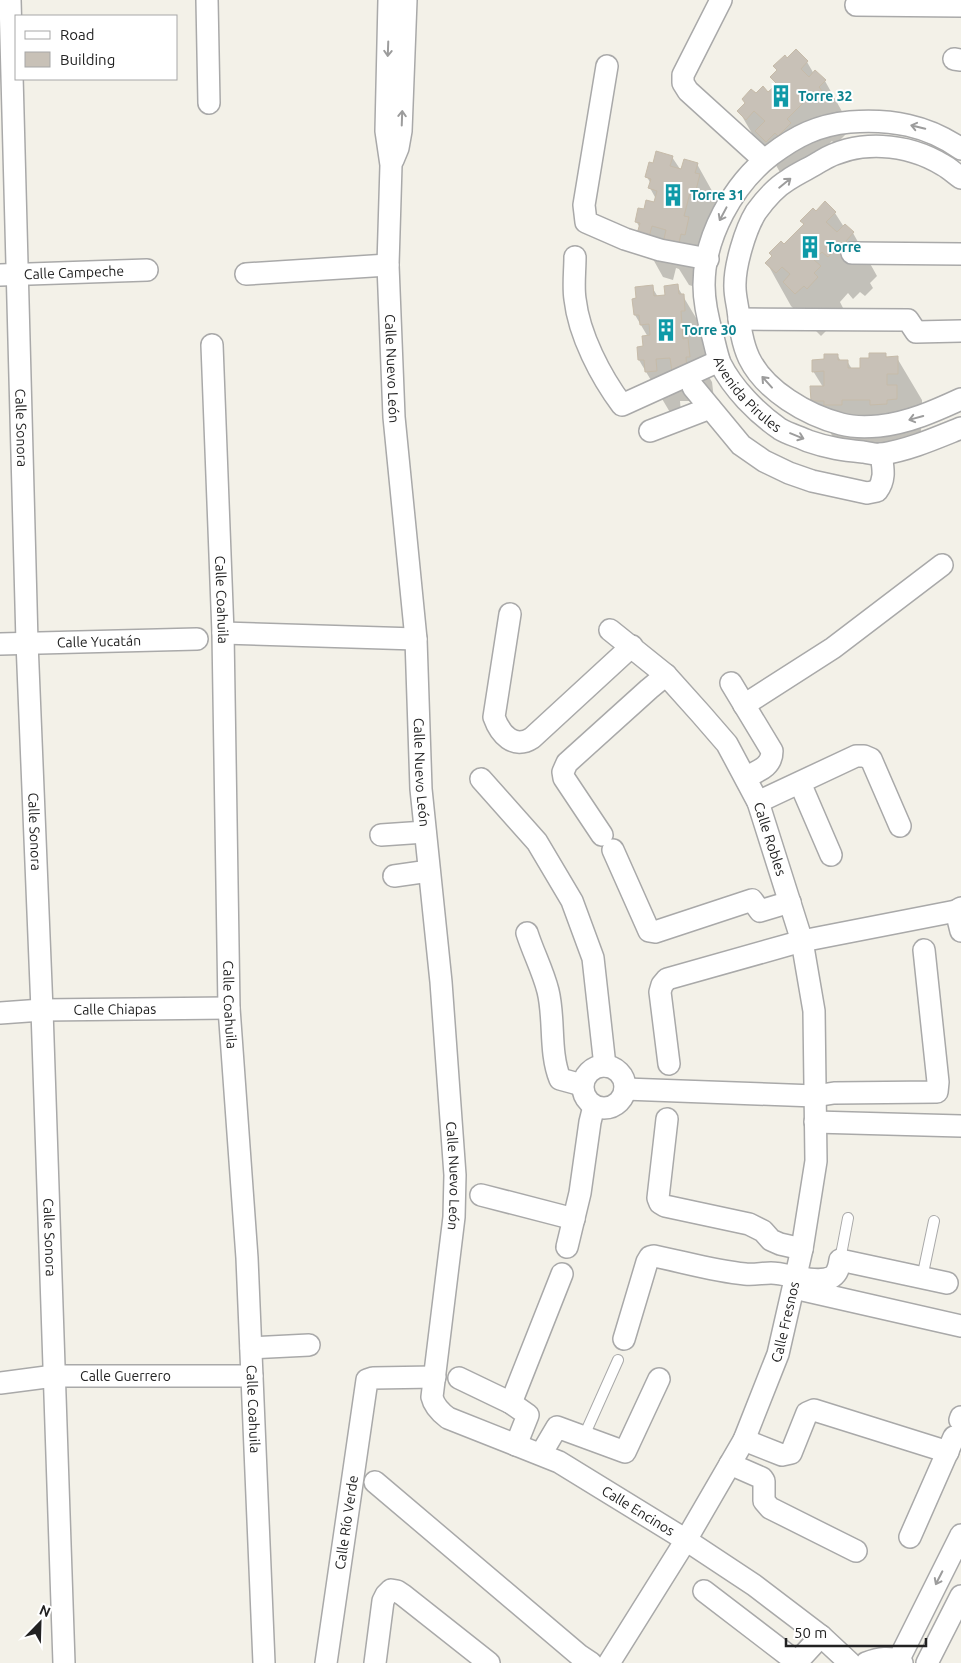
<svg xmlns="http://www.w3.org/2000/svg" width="961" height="1663" font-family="Ubuntu,sans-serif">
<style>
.shadow{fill:#0003}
.building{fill:#c8c1b7;stroke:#c6bba9}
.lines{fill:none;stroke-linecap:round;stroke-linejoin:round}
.lane-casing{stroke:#a9a9a9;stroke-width:12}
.street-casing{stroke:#a9a9a9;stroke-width:24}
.lane{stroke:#fff;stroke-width:10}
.street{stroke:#fff;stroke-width:21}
.oneway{stroke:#9c9c9c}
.labels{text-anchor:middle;stroke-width:4;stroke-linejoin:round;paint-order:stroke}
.culture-label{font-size:14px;font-weight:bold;fill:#0d838f;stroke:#fff;text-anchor:start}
.street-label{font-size:14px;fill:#222;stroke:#fff}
</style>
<rect width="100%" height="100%" fill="#f3f1e8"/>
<!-- shadow -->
<path class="shadow" d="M 796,51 L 807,62 L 814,74 L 825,81 L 849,124 L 843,130 L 846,134 L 835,145 L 832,141 L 812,161 L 781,174 L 773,160 L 764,154 L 739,111 L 756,95 L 768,94 L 777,86 L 772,77 L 777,72 L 775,66 L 787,59 Z
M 672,157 L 680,169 L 697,164 L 721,207 L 702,289 L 689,285 L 679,269 L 676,268 L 673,280 L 663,277 L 639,234 L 640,228 L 636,221 L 645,211 L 655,203 L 656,199 L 650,188 L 651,184 L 647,177 L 654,164 Z
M 825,203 L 835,213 L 844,227 L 853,233 L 877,276 L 870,283 L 873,288 L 865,296 L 860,292 L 853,299 L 848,293 L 840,302 L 844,310 L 842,321 L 832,331 L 829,328 L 821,336 L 791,306 L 767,263 L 804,226 L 802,221 L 816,213 Z
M 677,286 L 708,338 L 709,353 L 705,354 L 706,372 L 712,382 L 714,399 L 697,414 L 690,401 L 680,401 L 681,413 L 671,414 L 639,360 L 638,348 L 645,347 L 648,337 L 635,315 L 652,287 L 658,297 L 666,296 Z
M 885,354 L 887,358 L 897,358 L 922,400 L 922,416 L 914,417 L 921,429 L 921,442 L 837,444 L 812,401 L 812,387 L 823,387 L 813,371 L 825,360 L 837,355 L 841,361 L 847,361 L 852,369 L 861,369 L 871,360 Z"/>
<!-- building -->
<path class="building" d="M 796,49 L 808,61 L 801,69 L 809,77 L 815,70 L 826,80 L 819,87 L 822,91 L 810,103 L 807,99 L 787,119 L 791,123 L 778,136 L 775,133 L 766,142 L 755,131 L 765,121 L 754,111 L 746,120 L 737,111 L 745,103 L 742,99 L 751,89 L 756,93 L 763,86 L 768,92 L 777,84 L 770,77 L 777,70 L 773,66 L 785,55 L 787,58 Z
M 656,151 L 673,156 L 670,166 L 681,169 L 684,159 L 698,163 L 695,173 L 700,174 L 696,190 L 691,189 L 684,216 L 689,217 L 685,235 L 681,234 L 678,247 L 663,243 L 666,230 L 652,226 L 649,237 L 637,234 L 640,223 L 635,222 L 638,208 L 644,209 L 646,200 L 654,202 L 657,191 L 648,188 L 651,179 L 645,177 L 649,162 L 653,163 Z
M 825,201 L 836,212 L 826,222 L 837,232 L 845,224 L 854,232 L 846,241 L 849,244 L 840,254 L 835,250 L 828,257 L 822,252 L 814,260 L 821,266 L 814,273 L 818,277 L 807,289 L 804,286 L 795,294 L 783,282 L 790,274 L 782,267 L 776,273 L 765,263 L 772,256 L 769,253 L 781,241 L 784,244 L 804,224 L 800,221 L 813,208 L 816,211 Z
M 678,284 L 679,294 L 684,294 L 685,311 L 681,311 L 683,339 L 688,338 L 690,357 L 686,357 L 687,370 L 672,371 L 670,358 L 656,359 L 657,371 L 645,372 L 644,360 L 638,360 L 637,347 L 643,346 L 642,336 L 650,335 L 649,324 L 640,325 L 639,315 L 634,315 L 632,299 L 636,298 L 635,287 L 653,285 L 654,296 L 665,295 L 664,286 Z
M 869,353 L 886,353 L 886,357 L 898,356 L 898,374 L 887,374 L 887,385 L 897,385 L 897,399 L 887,400 L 887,404 L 870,405 L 870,400 L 842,400 L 842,405 L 824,405 L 824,401 L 811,401 L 810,386 L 824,386 L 824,371 L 812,372 L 812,360 L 824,359 L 824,354 L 838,354 L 838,360 L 848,360 L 848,368 L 860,368 L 860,358 L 869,358 Z"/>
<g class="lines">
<defs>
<path id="lane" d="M 840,1260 L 848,1218
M 922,1278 L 934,1221
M 584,1436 L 618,1360"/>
<g id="street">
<path id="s1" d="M 10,0 L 27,642 L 42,1010 L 64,1663"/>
<path d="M 207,0 L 209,103"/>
<path id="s2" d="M 389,0 L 386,131 L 391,165 L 388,265 L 394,417 L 416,639 L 421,789 L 441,982 L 455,1175 L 454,1217 L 432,1397 C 434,1406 440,1412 448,1418 L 559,1462 L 686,1540 L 754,1585 L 821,1636 L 850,1663"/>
<path d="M 721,0 L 683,75 L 683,83 L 688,91 L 764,160"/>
<path d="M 856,5 L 961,6"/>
<path d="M 954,59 L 961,60"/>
<path d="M 607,66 L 584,205 L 586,222 L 625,239 L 660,250 L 708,259"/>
<path id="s3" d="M 961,149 C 927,125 891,119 850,122 C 818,125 796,136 771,155 C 733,184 704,237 704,285 C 704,303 708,320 713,337 C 715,345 717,355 720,363 C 733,389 757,413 780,429 C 788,434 800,437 808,441 C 828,448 843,450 863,452 C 869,453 876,455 882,454 C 909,450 936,438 961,428"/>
<path d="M 393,160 L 398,148 L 401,131 L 406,0"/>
<path d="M 961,178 C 955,174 949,168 943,165 C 907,143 858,139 821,161 C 810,168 798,173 788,180 C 776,187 764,201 756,212 C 745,230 734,267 735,288 C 735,295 737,303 738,310 C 740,326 742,343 749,358 C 765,391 807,415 841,424 C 852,427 868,427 879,426 C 908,423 935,411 961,399"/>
<path d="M 852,253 L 961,254"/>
<path d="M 575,257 C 575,271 573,286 575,299 C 579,335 601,377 622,405 L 719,361"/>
<path d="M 246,274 L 388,265"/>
<path id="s4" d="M 0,275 L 147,270"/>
<path d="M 739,319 L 908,320 L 916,332 L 961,331"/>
<path id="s5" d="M 212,345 L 223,633 L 229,1008 L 247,1258 L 264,1663"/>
<path d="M 693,387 L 741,445 L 764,461 L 789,473 L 812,481 L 867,493 L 877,491 C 886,479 883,468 881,454"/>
<path d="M 650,431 L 710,408"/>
<path d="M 510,614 L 494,717 C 500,734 514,750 532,738 L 632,646"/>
<path d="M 223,633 L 416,639"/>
<path id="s6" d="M 0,644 L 197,639"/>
<path d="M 731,683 L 772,751 C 772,767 758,771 746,777"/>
<path d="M 744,705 L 833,648 L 942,565"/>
<path d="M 481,779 L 537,842 L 572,901 L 593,958 L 605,1066"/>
<path d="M 800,783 L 831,855"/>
<path d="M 758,802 L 856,756 L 864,756 L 871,759 L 900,826"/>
<path d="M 381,835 L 425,832"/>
<path d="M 602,835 L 564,778 L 563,772 L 567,763 L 649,689 L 666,675"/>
<path d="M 613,850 L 649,931 L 655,932 L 752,900 L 760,911 L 790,902"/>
<path d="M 394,876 L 429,871"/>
<path d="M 956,911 L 961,931"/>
<path d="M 527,933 C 533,952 543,971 548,991 C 555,1019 549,1052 560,1079 L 582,1085"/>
<path id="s7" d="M 0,1013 L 42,1010 L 229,1008"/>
<path d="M 669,1064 L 660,992 L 662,985 L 667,979 L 802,941 L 956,911 L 961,908"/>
<circle cx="604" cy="1087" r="21"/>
<path d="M 625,1089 L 815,1096 L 834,1093 L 937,1092 L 938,1082 L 924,950"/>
<path d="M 667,1119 L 658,1198 L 660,1203 L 665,1206 L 749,1224 L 763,1231 L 771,1240 L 780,1244 L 802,1249"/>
<path d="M 815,1122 L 961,1126"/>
<path d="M 481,1195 L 574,1219"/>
<path d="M 567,1247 L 580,1193 L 590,1122 L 594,1106"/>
<path d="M 794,1288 L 961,1326"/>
<path d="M 624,1339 L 647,1262 L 650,1257 L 654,1256 C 684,1262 714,1271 745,1274 C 754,1275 762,1273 771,1273 C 788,1273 816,1285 832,1277 C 838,1273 839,1267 840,1260 L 947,1283"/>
<path d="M 251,1348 L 309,1345"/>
<path d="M 459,1378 L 511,1403 L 528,1415 L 516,1445"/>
<path id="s8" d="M 0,1383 L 54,1376 L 252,1376"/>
<path d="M 511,1403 L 562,1274"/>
<path d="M 960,1420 L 961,1417"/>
<path d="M 744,1440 L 782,1455 L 791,1453 L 807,1413 L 814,1410 L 948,1452"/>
<path d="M 541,1454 L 557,1427 L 625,1452 L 659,1379"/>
<path d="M 730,1464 L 762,1478 L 764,1481 L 764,1501 L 770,1508 L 856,1551"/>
<path d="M 375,1482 L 579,1655 L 591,1663"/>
<path d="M 910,1537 L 954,1437"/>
<path d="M 704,1591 L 798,1663"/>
<path d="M 898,1661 L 961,1535"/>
<path d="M 797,1662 L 821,1636"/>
<path id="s9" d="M 326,1663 L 367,1380 L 373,1378 L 435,1377"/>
<path d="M 375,1663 L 383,1601 L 386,1595 L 391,1590 L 397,1591 L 403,1595 L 489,1663"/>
<path id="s10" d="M 609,1663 L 686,1540 L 744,1440 L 778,1354 L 802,1249 L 816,1161 L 814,1011 L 802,941 L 758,802 L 727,744 L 701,714 L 666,675 L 610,630"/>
<path d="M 866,1663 C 879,1658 890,1656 902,1663"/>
<path d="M 927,1663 L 961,1596"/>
</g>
</defs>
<!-- lane casing -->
<use href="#lane" class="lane-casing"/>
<!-- street casing -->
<use href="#street" class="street-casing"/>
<!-- lane -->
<use href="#lane" class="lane"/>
<!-- street -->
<use href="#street" class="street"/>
</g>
<!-- one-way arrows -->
<defs><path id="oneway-shaft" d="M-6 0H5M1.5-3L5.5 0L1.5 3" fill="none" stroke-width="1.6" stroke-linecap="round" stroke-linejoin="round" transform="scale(1.25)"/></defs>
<g class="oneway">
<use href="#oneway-shaft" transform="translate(388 49) rotate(92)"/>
<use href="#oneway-shaft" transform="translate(402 118) rotate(-88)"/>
<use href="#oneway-shaft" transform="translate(918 127) rotate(-166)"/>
<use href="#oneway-shaft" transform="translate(785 183) rotate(-39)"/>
<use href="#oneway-shaft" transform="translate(723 214) rotate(118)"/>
<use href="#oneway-shaft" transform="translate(767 382) rotate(-132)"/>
<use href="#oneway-shaft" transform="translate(916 418) rotate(165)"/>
<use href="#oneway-shaft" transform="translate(797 436) rotate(22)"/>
<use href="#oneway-shaft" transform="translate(939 1578) rotate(117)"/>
</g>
<!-- icons -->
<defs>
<symbol id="building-bare" viewBox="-9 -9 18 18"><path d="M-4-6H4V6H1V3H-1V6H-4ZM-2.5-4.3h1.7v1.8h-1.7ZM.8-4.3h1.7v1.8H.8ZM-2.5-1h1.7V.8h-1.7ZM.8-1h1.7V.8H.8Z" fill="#0f9aa8" stroke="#fff" stroke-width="2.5" paint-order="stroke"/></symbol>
</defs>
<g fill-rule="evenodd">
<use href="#building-bare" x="765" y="80" width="32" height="32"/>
<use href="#building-bare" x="657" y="179" width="32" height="32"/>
<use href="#building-bare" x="794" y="231" width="32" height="32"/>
<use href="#building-bare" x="650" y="314" width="32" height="32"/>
</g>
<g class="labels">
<!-- culture labels -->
<g class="culture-label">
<text x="798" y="101">Torre 32</text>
<text x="690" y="200">Torre 31</text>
<text x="826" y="252">Torre</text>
<text x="682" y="335">Torre 30</text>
</g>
<!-- street labels -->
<g class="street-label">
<text dy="5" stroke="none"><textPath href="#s4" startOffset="74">Calle Campeche</textPath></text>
<text dy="5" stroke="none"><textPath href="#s2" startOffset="369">Calle Nuevo León</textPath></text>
<text dy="5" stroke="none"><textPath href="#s3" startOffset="476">Avenida Pirules</textPath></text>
<text dy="5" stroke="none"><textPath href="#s1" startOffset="428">Calle Sonora</textPath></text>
<text dy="5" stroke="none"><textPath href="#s5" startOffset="255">Calle Coahuila</textPath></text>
<text dy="5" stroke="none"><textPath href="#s6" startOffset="99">Calle Yucatán</textPath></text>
<text dy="5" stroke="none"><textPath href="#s2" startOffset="774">Calle Nuevo León</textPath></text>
<text dy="5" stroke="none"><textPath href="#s1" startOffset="832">Calle Sonora</textPath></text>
<text transform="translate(770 839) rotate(72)" y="5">Calle Robles</text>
<text dy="5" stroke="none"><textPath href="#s5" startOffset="660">Calle Coahuila</textPath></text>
<text dy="5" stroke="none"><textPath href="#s7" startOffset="115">Calle Chiapas</textPath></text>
<text dy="5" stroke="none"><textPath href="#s2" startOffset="1179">Calle Nuevo León</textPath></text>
<text dy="5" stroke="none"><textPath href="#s1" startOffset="1238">Calle Sonora</textPath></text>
<text dy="5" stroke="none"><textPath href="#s10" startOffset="386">Calle Fresnos</textPath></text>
<text dy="5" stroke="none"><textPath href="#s8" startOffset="126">Calle Guerrero</textPath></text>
<text dy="5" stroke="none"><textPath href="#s5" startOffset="1065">Calle Coahuila</textPath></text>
<text dy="5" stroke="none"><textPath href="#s2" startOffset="1641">Calle Encinos</textPath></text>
<text dy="5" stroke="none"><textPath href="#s9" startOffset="142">Calle Río Verde</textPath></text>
</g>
</g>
<!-- legend -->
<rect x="15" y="15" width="162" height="65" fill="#ffffff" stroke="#a7a7a7"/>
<rect x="25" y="31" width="25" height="8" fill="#ffffff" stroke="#a7a7a7"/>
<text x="60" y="40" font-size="15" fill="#222222">Road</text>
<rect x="25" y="52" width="25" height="15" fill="#c8c1b7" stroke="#a7a7a7"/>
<text x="60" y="65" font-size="15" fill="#222222">Building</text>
<!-- north arrow -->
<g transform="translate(40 1623) rotate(23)" stroke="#ffffff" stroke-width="4" paint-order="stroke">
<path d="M0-4L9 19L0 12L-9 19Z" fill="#222222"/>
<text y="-8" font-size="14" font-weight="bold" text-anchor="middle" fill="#222222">N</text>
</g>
<!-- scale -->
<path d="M786 1638v8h140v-8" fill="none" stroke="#222222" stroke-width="2.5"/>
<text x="794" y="1638" font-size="15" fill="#222222" stroke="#ffffff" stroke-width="4" paint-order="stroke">50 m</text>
</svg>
